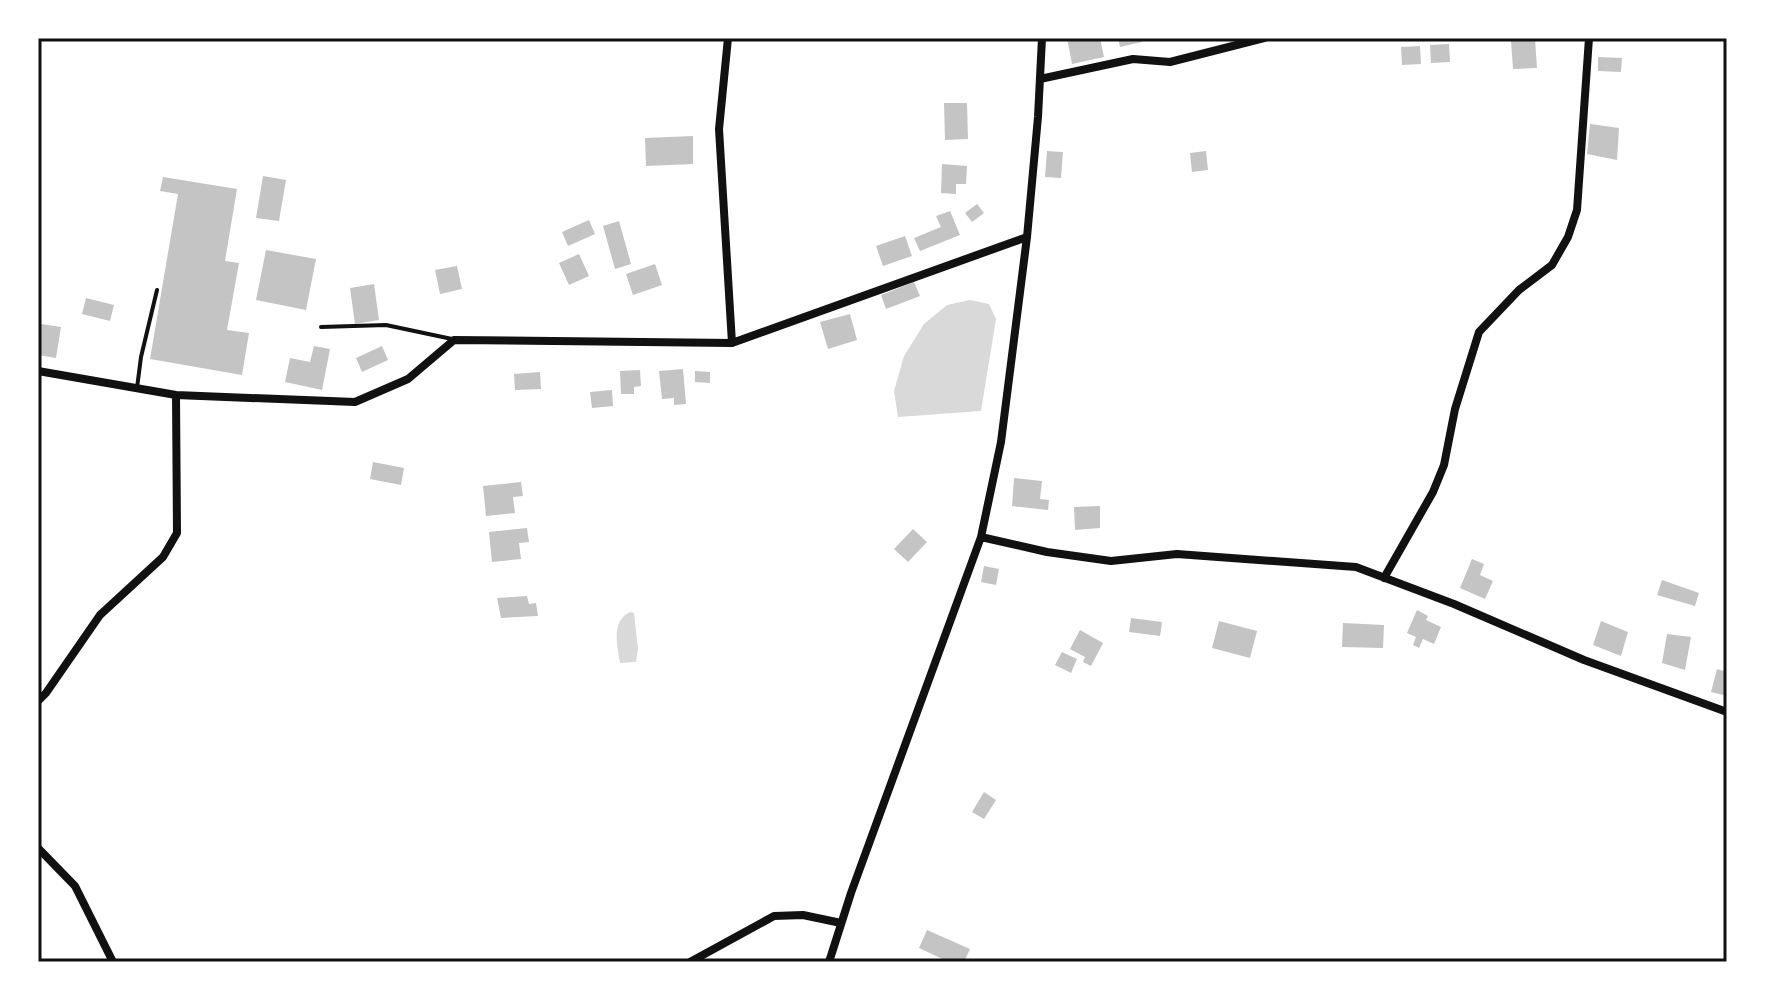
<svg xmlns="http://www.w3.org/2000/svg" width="1765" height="1000" font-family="'Nunito Sans',sans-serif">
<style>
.water{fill:#d9d9d9}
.building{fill:#c4c4c4}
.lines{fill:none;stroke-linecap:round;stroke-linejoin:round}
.service{stroke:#111;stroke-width:4}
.minor{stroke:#111;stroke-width:8}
.neatline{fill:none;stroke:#111;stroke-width:3}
</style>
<rect width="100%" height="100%" fill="#fff"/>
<!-- water -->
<path class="water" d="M 970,300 L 989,304 L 996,319 L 981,411 L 898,417 L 894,391 L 904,356 L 924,324 L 947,305 Z
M 630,612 L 634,613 L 638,649 L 636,662 L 620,663 C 617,645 611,621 630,612 Z"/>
<!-- building -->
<path class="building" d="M 1067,38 L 1100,38 L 1104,57 L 1072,64 Z
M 1118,38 L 1141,38 L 1142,42 L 1120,47 Z
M 1535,39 L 1537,68 L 1513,69 L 1511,41 Z
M 1449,44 L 1450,62 L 1431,63 L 1430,45 Z
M 1420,46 L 1421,64 L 1402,65 L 1401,47 Z
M 1598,57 L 1622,58 L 1621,72 L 1598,71 Z
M 944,103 L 967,103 L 968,139 L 945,140 Z
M 1590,124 L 1619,128 L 1617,160 L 1587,154 Z
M 693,136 L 693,164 L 646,166 L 645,138 Z
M 1047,151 L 1063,152 L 1061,178 L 1045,177 Z
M 1206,151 L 1208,170 L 1192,172 L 1190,153 Z
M 942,164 L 967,166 L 966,184 L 956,184 L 956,194 L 941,193 Z
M 263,176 L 286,180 L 279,221 L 256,218 Z
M 163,177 L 237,189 L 225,261 L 239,263 L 227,330 L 249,333 L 242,375 L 150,359 L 178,194 L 160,191 Z
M 977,204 L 984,213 L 972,222 L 965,213 Z
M 950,211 L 960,235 L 920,251 L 914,238 L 941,227 L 936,216 Z
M 589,220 L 595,234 L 568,246 L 562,232 Z
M 619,221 L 631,264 L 615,269 L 603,226 Z
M 905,236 L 912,256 L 883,266 L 876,246 Z
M 266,250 L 316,259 L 306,310 L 256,300 Z
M 579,254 L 589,276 L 569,285 L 559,263 Z
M 655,264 L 662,285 L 633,295 L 626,274 Z
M 457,266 L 462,289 L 440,294 L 435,270 Z
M 914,282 L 920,296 L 886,309 L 881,295 Z
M 374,284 L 379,320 L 355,324 L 350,288 Z
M 86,298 L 114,305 L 110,321 L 82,314 Z
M 850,314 L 857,340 L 828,349 L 820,322 Z
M 41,324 L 61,327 L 56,358 L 38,355 L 38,331 Z
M 314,346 L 330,349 L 322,390 L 285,382 L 290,358 L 310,362 Z
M 382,346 L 388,360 L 362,372 L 356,358 Z
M 683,369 L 686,404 L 674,405 L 674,398 L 662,399 L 659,371 Z
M 640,370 L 641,386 L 634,387 L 634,394 L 621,394 L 620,371 Z
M 695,371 L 710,372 L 710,383 L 695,382 Z
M 540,372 L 541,389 L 515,390 L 514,374 Z
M 612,390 L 613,406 L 592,408 L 590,392 Z
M 373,462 L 404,468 L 401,485 L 370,479 Z
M 1014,478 L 1042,481 L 1040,499 L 1049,500 L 1048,510 L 1012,506 Z
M 521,482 L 523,496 L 513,497 L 515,513 L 486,516 L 483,486 Z
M 1100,506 L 1100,528 L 1075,530 L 1074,507 Z
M 527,528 L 529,542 L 519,543 L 521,559 L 492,562 L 489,532 Z
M 913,529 L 927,542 L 908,562 L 894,549 Z
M 1472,559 L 1484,564 L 1480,575 L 1493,581 L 1485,599 L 1460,588 Z
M 984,566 L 999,569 L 996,585 L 981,582 Z
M 1662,580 L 1699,593 L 1695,606 L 1657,595 Z
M 527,596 L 529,604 L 536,603 L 538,616 L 501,618 L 497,598 Z
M 1417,610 L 1428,616 L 1426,620 L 1441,627 L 1434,644 L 1423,639 L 1419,648 L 1413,645 L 1416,637 L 1407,633 Z
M 1131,618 L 1162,622 L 1160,636 L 1129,632 Z
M 1219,621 L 1257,631 L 1250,658 L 1212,648 Z
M 1601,621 L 1628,632 L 1621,656 L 1593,645 Z
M 1343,623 L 1384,625 L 1383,648 L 1342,647 Z
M 1080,630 L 1103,643 L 1091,666 L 1083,662 L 1085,657 L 1070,649 Z
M 1667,634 L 1691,637 L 1685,670 L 1662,663 Z
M 1062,652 L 1077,659 L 1071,673 L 1055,665 Z
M 1717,669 L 1727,672 L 1727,696 L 1711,692 Z
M 984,792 L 996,800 L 984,819 L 972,812 Z
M 927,930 L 970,949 L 964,962 L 949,962 L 919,948 Z"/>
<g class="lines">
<!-- service -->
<path class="service" d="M 321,327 L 386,325 L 452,339
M 137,388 L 141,357 L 157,290"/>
<!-- minor -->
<path class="minor" d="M 728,38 L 719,129 L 732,343
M 1040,79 L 1133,59 L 1170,62 L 1264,38
M 38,371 L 176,395 L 355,402 L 408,379 L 454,340 L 732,343 L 1027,237
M 981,537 L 1047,552 L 1111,561 L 1177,554 L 1356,567 L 1454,604 L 1584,660 L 1727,712
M 1384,578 L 1433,492 L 1444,465 L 1455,409 L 1479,332 L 1519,290 L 1552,265 L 1568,237 L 1577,210 L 1589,38
M 38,701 L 46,693 L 100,615 L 163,557 L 177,533 L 176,395
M 38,848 L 75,886 L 113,962
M 690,962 L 774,916 L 803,915 L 841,923
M 829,962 L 851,893 L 981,537 L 1001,442 L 1027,237 L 1038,117 L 1042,38"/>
</g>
<!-- border -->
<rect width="1765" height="1000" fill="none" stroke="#ffffff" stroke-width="80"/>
<rect x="40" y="40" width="1685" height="920" class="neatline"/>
</svg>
